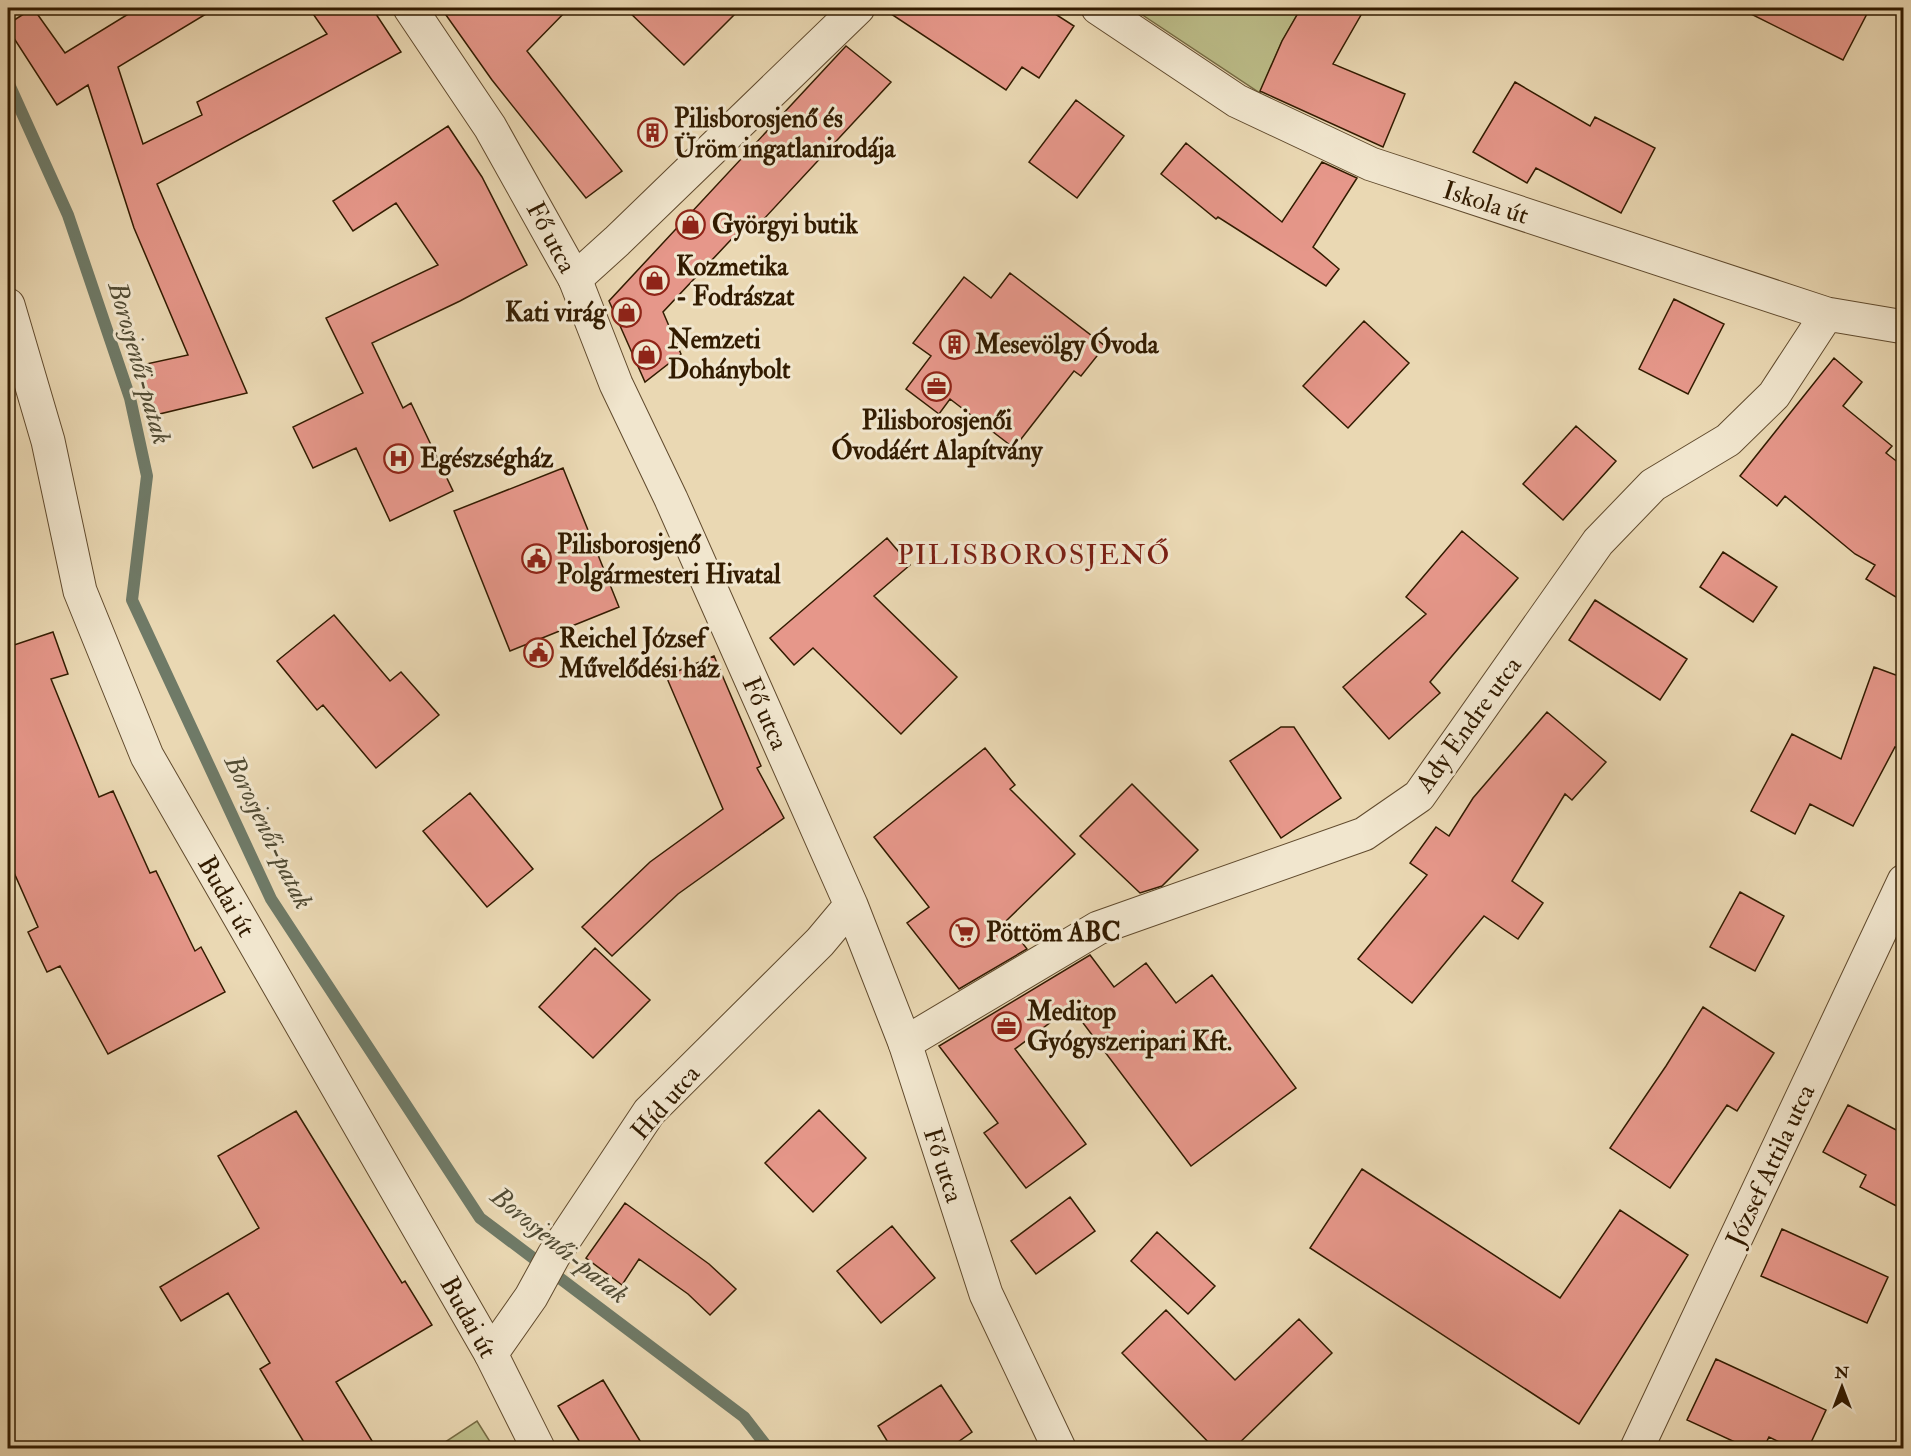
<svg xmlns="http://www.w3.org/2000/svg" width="1911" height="1456" font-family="'IM FELL Double Pica',serif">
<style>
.green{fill:#bcbd89;stroke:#776c44;stroke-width:1.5}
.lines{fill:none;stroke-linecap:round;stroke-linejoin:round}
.stream{stroke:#6f7a67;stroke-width:12}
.building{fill:#e6978a;stroke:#321b00;stroke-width:1.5}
.minor-casing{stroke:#604a2d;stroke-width:35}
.tertiary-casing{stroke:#604a2d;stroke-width:35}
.minor{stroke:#f1e6ce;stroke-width:33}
.tertiary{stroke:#f1e6ce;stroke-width:33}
.labels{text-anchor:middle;stroke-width:6;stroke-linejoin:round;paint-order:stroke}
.poi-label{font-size:26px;font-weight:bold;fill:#321b00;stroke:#f1e6ce;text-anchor:start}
.street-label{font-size:26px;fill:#321b00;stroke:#f1e6ce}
.water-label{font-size:27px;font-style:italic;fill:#514b34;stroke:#f1e6ce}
.quarter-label{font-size:28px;letter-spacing:1.5px;fill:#7a1f14;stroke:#f1e6ce}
</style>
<rect width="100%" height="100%" fill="#ead8b3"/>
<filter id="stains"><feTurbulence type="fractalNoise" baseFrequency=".00333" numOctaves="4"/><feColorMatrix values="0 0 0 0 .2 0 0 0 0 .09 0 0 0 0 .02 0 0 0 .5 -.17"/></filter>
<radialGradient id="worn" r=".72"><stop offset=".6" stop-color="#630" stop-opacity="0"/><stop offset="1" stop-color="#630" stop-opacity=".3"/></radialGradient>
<!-- green -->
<path class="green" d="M 1132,8 L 1301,8 L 1282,41 L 1260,93 Z
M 477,1421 L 494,1448 L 436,1448 Z"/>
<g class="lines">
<!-- stream -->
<path class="stream" d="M 8,82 L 68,215 L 130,398 L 147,476 L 132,600 L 271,899 L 480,1218 L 744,1417 L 768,1448"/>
</g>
<!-- building -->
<path class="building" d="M 33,8 L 65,53 L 138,8 L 216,8 L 118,67 L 143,144 L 202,115 L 197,102 L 327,34 L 309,8 L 372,8 L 401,52 L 157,184 L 247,393 L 151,416 L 137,366 L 188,355 L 134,228 L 88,85 L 57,105 L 8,29 L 8,24 Z
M 441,8 L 569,8 L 527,51 L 622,171 L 586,198 L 492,80 Z
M 625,8 L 741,8 L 684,65 Z
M 882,8 L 1046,8 L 1074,26 L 1039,78 L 1022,67 L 1006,90 Z
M 1301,8 L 1365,8 L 1333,64 L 1405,94 L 1383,147 L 1260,91 L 1282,41 Z
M 1739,8 L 1870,8 L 1843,60 Z
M 846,46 L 891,82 L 749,235 L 742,228 L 663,312 L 681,354 L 645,382 L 609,301 Z
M 1515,82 L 1590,126 L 1595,117 L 1655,148 L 1621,213 L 1536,168 L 1527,183 L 1473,152 Z
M 1076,100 L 1124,136 L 1077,198 L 1029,162 Z
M 448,126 L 482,177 L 527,265 L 460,301 L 372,343 L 403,408 L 411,403 L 453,491 L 390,521 L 356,448 L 313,468 L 293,427 L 363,393 L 326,318 L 438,265 L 396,203 L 353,231 L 333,201 Z
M 1186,143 L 1282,222 L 1322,162 L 1357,178 L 1313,247 L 1339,269 L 1326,286 L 1218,217 L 1216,219 L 1161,174 Z
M 1010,273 L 1105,346 L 1081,376 L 1074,371 L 1014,448 L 950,399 L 939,414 L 906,389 L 931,356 L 913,343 L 964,277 L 991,298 Z
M 1674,299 L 1724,324 L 1688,394 L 1639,369 Z
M 1364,321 L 1409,363 L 1348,428 L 1303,386 Z
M 1834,358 L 1862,382 L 1843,406 L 1892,446 L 1886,453 L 1904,467 L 1904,602 L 1866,579 L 1875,565 L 1855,554 L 1785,496 L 1777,506 L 1740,476 Z
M 1576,426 L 1616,461 L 1563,520 L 1523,484 Z
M 563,468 L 619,607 L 510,651 L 454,511 Z
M 1462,531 L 1518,578 L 1430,682 L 1440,693 L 1389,739 L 1343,687 L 1426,614 L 1406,597 Z
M 887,538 L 910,565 L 874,596 L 957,677 L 901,734 L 813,648 L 794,665 L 770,638 Z
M 1723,552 L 1777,587 L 1753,622 L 1700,587 Z
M 1595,600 L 1687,659 L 1660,700 L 1569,640 Z
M 334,615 L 390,681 L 401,672 L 439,715 L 376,768 L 323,705 L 317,710 L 277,661 Z
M 53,632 L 68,674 L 51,679 L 99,797 L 113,791 L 150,873 L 156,871 L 195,951 L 201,947 L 225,992 L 108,1054 L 60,966 L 47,972 L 28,932 L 38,927 L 8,859 L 8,647 Z
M 714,656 L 761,766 L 757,768 L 784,818 L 678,894 L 612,956 L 582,927 L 650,862 L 723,809 L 666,676 Z
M 1874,667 L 1904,678 L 1904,750 L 1895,747 L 1853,826 L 1810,804 L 1795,834 L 1751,811 L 1792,734 L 1841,759 Z
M 1547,712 L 1606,762 L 1572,800 L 1565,794 L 1512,881 L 1543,903 L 1518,939 L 1484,916 L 1412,1003 L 1358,959 L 1427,875 L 1410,863 L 1436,827 L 1449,836 L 1473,798 Z
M 1281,727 L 1294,727 L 1341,798 L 1281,838 L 1230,761 Z
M 985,748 L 1015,785 L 1010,789 L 1075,854 L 1006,921 L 1027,949 L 959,989 L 907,923 L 929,907 L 874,837 Z
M 1132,784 L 1198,850 L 1162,886 L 1140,893 L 1080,836 Z
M 470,793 L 533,869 L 487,907 L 423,831 Z
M 1740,892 L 1784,916 L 1755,971 L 1710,947 Z
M 595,948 L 650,1000 L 593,1058 L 539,1007 Z
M 1090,955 L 1114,987 L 1146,963 L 1176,1003 L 1212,975 L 1296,1088 L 1191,1166 L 1071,1007 L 1015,1049 L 1086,1144 L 1026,1188 L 984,1133 L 998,1123 L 939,1046 Z
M 1703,1007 L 1774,1053 L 1737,1111 L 1727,1105 L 1670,1188 L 1610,1148 L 1666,1066 Z
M 1848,1105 L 1904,1134 L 1904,1210 L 1860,1187 L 1866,1175 L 1823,1152 Z
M 819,1110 L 866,1158 L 813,1212 L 765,1163 Z
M 296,1111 L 402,1283 L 405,1281 L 432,1325 L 336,1382 L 377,1449 L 308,1449 L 260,1369 L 270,1363 L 228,1293 L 181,1321 L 160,1287 L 259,1228 L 218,1156 Z
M 1362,1169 L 1560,1298 L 1620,1210 L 1688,1255 L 1579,1424 L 1310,1248 Z
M 1070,1197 L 1095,1231 L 1036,1274 L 1011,1241 Z
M 625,1203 L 709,1264 L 736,1289 L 710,1315 L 688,1294 L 639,1259 L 622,1285 L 586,1258 Z
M 892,1226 L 935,1278 L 881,1323 L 837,1271 Z
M 1782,1229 L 1888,1277 L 1867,1323 L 1761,1276 Z
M 1157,1232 L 1215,1286 L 1188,1314 L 1131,1261 Z
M 1166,1310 L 1235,1380 L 1299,1319 L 1332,1353 L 1233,1449 L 1215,1449 L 1122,1353 Z
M 1716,1359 L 1826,1410 L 1808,1449 L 1794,1449 L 1769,1437 L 1763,1449 L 1750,1449 L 1687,1420 Z
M 603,1380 L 645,1449 L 584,1449 L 558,1406 Z
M 941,1385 L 972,1432 L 948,1449 L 892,1449 L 878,1426 Z"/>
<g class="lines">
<defs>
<path id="minor" d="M 1098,8 L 1237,101 L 1371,164 L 1827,314 L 1904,327
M 575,279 L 617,241 L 858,8
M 8,305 L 48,441 L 80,591 L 147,756 L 491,1354
M 905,1043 L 1098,928 L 1364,834 L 1419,796 L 1598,542 L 1653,485 L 1728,440 L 1774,395 L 1827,314
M 1637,1448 L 1904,881"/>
<path id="tertiary" d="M 410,8 L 490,127 L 575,279 L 616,384 L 671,499 L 851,905 L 905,1043 L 986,1294 L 1059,1448
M 538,1448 L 491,1354 L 531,1297 L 554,1255 L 649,1112 L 820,942 L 851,905"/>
</defs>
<!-- minor casing -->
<use href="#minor" class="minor-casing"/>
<!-- tertiary casing -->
<use href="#tertiary" class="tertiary-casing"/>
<!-- minor -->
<use href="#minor" class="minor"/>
<!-- tertiary -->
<use href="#tertiary" class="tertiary"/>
</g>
<!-- icons -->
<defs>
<symbol id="building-ring" viewBox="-11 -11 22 22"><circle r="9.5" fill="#f1e6ce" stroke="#8f2418" stroke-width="1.5"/><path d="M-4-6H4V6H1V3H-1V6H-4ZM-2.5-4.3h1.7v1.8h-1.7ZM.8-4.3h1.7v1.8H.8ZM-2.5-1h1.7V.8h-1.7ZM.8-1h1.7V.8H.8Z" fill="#8f2418"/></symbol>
<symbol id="shop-ring" viewBox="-11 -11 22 22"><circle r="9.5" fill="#f1e6ce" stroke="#8f2418" stroke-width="1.5"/><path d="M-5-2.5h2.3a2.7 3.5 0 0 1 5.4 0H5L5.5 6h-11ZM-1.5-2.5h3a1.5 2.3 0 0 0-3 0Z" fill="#8f2418"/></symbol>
<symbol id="office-ring" viewBox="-11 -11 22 22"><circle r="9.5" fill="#f1e6ce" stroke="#8f2418" stroke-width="1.5"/><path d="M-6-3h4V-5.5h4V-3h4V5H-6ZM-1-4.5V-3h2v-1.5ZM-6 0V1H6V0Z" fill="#8f2418"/></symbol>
<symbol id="hospital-ring" viewBox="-11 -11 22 22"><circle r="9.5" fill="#f1e6ce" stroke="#8f2418" stroke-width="1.5"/><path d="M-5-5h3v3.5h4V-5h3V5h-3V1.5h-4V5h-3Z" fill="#8f2418"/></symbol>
<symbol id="civic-ring" viewBox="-11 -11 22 22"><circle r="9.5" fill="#f1e6ce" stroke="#8f2418" stroke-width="1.5"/><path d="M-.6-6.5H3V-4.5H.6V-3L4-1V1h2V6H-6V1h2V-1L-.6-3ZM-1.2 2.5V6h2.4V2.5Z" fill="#8f2418"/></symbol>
<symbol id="supermarket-ring" viewBox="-11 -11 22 22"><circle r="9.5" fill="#f1e6ce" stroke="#8f2418" stroke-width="1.5"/><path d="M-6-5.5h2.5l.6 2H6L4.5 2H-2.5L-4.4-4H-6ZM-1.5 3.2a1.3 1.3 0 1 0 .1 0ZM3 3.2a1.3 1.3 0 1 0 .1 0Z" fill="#8f2418"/></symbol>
</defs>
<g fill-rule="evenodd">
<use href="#building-ring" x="636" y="116" width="33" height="33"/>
<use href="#shop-ring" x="674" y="208" width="33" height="33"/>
<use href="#shop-ring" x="638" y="264" width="33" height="33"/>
<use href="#shop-ring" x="610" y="296" width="33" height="33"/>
<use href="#building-ring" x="938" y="328" width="33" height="33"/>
<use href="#shop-ring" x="630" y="338" width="33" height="33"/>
<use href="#office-ring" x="920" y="370" width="33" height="33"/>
<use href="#hospital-ring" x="382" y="442" width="33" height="33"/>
<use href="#civic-ring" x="520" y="542" width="33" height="33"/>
<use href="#civic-ring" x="522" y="636" width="33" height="33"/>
<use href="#supermarket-ring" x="948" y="916" width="33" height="33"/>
<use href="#office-ring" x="990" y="1010" width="33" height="33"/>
</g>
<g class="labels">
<!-- poi labels -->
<g class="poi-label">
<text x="674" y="127">Pilisborosjenő és<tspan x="674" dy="30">Üröm ingatlanirodája</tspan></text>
<text x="712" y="233">Györgyi butik</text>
<text x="676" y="275">Kozmetika<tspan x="676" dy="30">- Fodrászat</tspan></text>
<text x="606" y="321" text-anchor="end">Kati virág</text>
<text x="668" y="348">Nemzeti<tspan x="668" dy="30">Dohánybolt</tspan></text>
<text x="975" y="353">Mesevölgy Óvoda</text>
<text x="937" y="429" text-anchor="middle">Pilisborosjenői<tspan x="937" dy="30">Óvodáért Alapítvány</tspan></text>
<text x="420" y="467">Egészségház</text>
<text x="557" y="553">Pilisborosjenő<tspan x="557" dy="30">Polgármesteri Hivatal</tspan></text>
<text x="559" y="647">Reichel József<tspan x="559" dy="30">Művelődési ház</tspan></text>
<text x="986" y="941">Pöttöm ABC</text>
<text x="1027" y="1020">Meditop<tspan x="1027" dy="30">Gyógyszeripari Kft.</tspan></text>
</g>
<!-- street labels -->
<g class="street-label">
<text transform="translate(1486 202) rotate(18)" y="9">Iskola út</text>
<text transform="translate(552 237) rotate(62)" y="9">Fő utca</text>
<text transform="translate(766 713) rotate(66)" y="9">Fő utca</text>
<text transform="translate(1468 724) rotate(-54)" y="9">Ady Endre utca</text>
<text transform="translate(227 896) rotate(60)" y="9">Budai út</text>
<text transform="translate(665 1102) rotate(-49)" y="9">Híd utca</text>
<text transform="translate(944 1165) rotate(72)" y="9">Fő utca</text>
<text transform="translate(1770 1165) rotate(-65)" y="9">József Attila utca</text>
<text transform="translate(469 1317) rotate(61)" y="9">Budai út</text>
</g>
<!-- water labels -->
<g class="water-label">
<text transform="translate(140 363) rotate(74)" y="9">Borosjenői-patak</text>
<text transform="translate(269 832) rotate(64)" y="9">Borosjenői-patak</text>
<text transform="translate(560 1245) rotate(39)" y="9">Borosjenői-patak</text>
</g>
<!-- quarter labels -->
<g class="quarter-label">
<text x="1034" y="564">PILISBOROSJENŐ</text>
</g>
</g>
<!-- margin -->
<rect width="1911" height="1456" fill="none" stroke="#ead8b3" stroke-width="30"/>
<rect x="9" y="9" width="1893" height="1438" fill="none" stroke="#321b00" stroke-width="3"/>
<rect x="15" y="15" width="1881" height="1426" fill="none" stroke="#321b00" stroke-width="1.5"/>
<!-- north arrow -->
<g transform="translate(1842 1387)" stroke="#f1e6ce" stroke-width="4.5" paint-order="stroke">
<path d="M0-4.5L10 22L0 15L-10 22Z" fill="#321b00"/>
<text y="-9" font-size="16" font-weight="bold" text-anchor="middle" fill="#321b00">N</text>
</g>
<rect width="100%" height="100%" filter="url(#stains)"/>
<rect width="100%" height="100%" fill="url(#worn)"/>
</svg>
